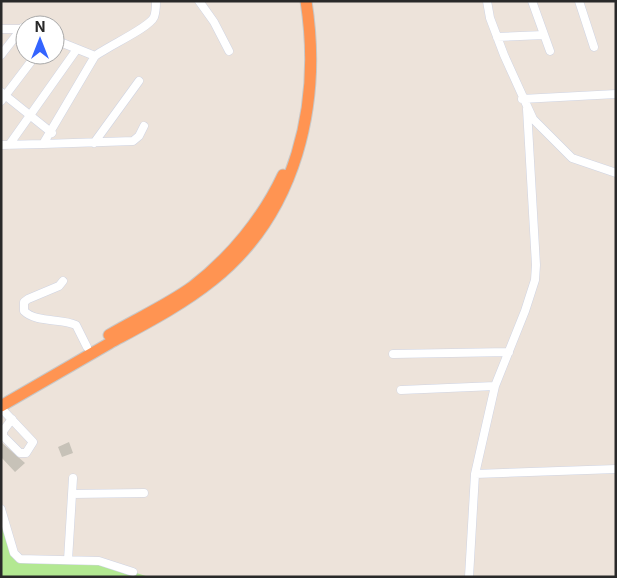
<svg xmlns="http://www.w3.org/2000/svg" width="617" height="578" font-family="Inter,sans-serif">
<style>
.green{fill:#b3e892}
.building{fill:#c7c2b8}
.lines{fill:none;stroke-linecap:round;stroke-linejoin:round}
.minor-casing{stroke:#cfd4e3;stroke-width:9}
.highway-casing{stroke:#c7c7c7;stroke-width:13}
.minor{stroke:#fff;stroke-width:8}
.highway{stroke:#ff9452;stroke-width:11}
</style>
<rect width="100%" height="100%" fill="#ede3da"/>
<!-- green -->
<path class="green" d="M 1,509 L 10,540 L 20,559 L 99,561 L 149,577 L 1,577 Z"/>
<!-- building -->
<path class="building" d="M 1,442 L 25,463 L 15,472 L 1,457 Z
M 69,442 L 73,453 L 62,457 L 58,447 Z"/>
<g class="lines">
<defs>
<path id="minor" d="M 199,1 L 214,22 L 229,51
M 487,1 L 490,18 L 504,55 L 533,119 L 572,158 L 616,173
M 532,1 L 550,51
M 579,1 L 594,47
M 1,29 L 24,29
M 497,37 L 544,35
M 55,40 L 95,56 C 108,46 149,28 154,17 C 156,12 156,7 156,1
M 1,55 L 22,28
M 1,92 L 52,133
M 522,99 L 616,94
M 1,101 L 36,55
M 94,143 L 139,81
M 43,144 L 133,141 L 139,136 L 144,126
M 1,145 L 43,144 L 95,56
M 9,145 L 77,49
M 63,281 L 59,286 L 28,299 L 24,302 L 24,311 C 36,323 61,318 76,325 L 87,347
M 393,354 L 509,352
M 401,390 L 495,386
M 1,408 L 33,442 L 26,453 L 20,453 L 3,436 L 3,431 L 12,419
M 475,474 L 616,469
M 72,494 L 144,493
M 1,509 L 14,553 L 20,559 L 99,561 L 133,572
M 68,560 L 73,478
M 469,577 L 475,474 L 495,386 L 525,311 L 535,280 L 536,265 L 527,109"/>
<path id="highway" d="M 109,335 C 136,319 167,305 192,287 C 230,258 263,218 283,175
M 1,406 C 38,385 73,364 110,343 C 145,324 182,305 213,280 C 297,213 322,103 306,1"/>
</defs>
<!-- minor casing -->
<use href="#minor" class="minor-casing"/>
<!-- highway casing -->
<use href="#highway" class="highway-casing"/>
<!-- minor -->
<use href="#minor" class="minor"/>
<!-- highway -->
<use href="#highway" class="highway"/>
</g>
<!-- border -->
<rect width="617" height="578" fill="none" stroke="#292929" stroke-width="5"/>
<!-- north arrow -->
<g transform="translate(40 40)"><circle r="24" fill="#ffffff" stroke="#a9a9a9"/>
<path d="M0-4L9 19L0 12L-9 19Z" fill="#3464ff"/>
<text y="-8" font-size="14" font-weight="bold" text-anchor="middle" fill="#292929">N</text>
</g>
</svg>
